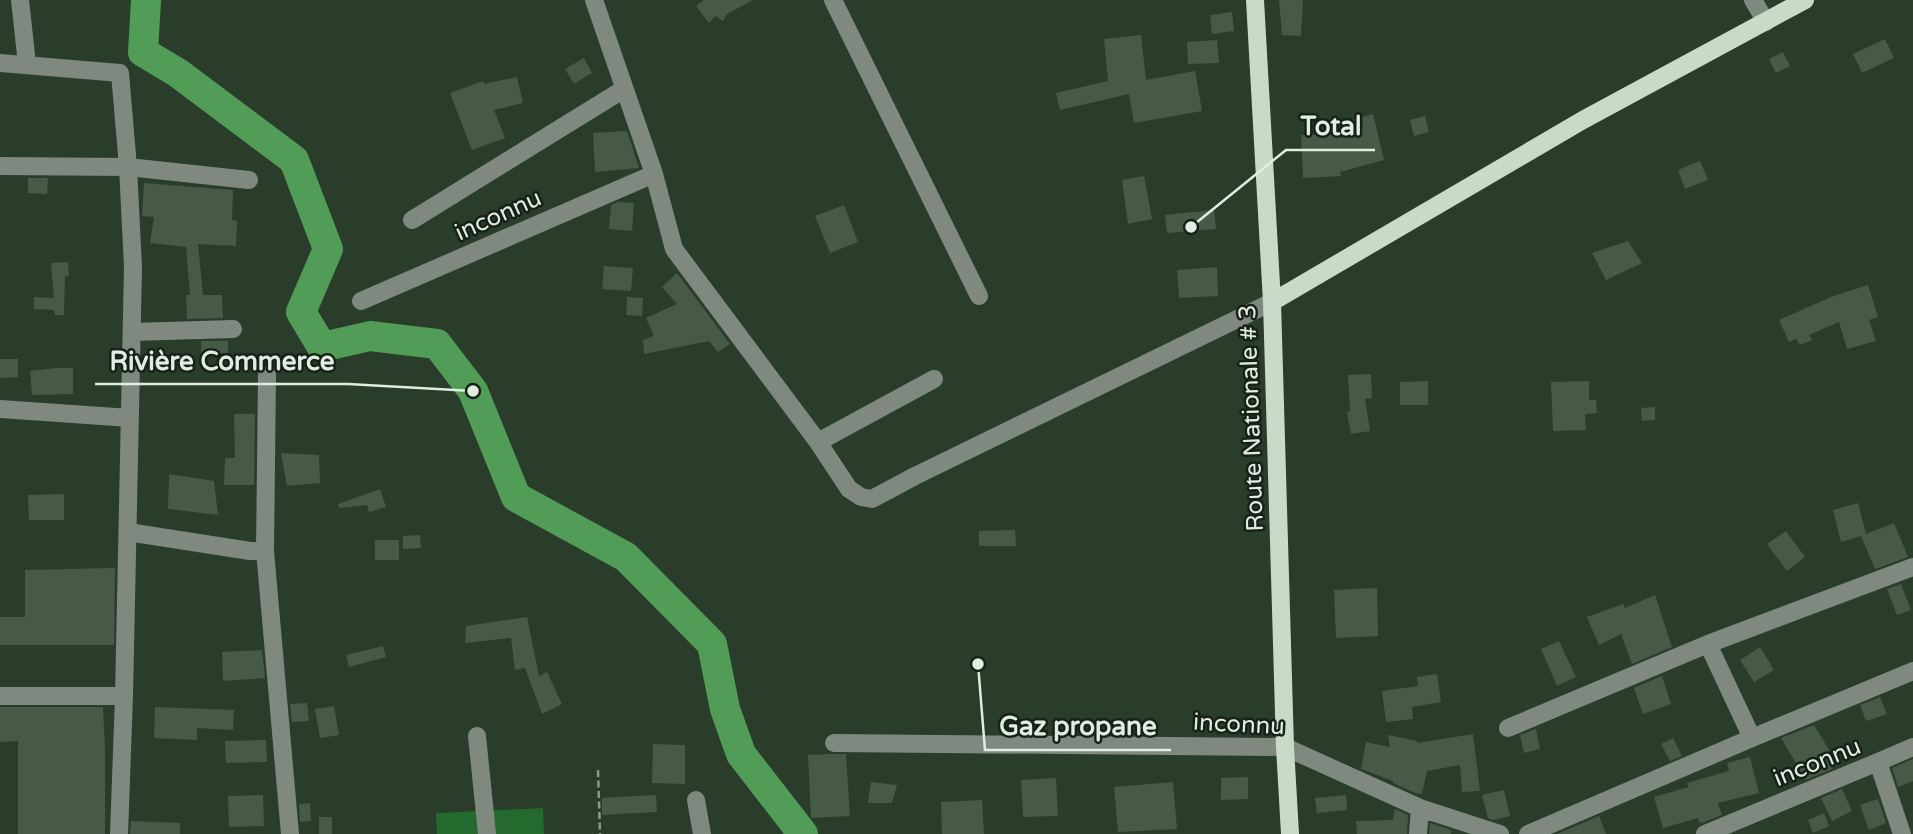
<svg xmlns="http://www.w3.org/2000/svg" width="1913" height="834" font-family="'Varela Round',sans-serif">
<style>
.grass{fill:#24692d}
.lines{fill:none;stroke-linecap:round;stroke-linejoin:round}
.river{stroke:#519c57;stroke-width:30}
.building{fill:#475a47}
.path{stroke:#8b9a8b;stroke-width:2.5;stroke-dasharray:7 3.5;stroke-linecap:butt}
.minor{stroke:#7f897f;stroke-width:18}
.major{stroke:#c8dbc8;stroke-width:18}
.labels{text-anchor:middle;stroke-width:5;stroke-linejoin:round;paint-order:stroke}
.street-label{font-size:24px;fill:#e2ede2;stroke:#182118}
.leader{fill:none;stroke:#e2ede2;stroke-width:2.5}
.callout-dot{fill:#e2ede2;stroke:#182118;stroke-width:2.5}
.callout-label{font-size:26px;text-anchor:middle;font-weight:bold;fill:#e2ede2;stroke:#182118;stroke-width:5;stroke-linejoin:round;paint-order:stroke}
</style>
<rect width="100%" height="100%" fill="#2a3c2a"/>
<!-- grass -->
<path class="grass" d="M 543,808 L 544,834 L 437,834 L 436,813 Z"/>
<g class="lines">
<!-- river -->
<path class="river" d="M 146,0 L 143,52 L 178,73 L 294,160 L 328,249 L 301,312 L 322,347 L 370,336 L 437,344 L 473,391 L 516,497 L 626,557 L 712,644 L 725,709 L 741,754 L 803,834"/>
</g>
<!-- building -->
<path class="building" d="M 704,0 L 753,0 L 727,14 L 723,21 L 715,16 L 709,23 L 696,6 Z
M 1279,0 L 1303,0 L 1301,36 L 1282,35 Z
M 1232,12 L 1234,31 L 1212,34 L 1210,15 Z
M 1141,35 L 1146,80 L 1195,71 L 1202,111 L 1134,123 L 1129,94 L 1060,110 L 1056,93 L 1108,81 L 1104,39 Z
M 1885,39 L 1894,58 L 1862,73 L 1853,54 Z
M 1217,40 L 1219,63 L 1188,64 L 1187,42 Z
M 1783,52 L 1790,66 L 1776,73 L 1769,59 Z
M 584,58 L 592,73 L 574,84 L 565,69 Z
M 517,77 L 523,103 L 494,110 L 505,138 L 472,150 L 450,93 L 483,81 L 484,84 Z
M 1373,114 L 1384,160 L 1340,172 L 1341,176 L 1303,178 L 1301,135 L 1353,134 L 1350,120 Z
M 1425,116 L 1429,132 L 1414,136 L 1410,120 Z
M 627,131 L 639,168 L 595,172 L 593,133 Z
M 1700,161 L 1708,180 L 1685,189 L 1678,170 Z
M 1144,176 L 1152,219 L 1128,224 L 1122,180 Z
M 28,178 L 48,178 L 47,194 L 28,193 Z
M 144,183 L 233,190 L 232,220 L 237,221 L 236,246 L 198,244 L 203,295 L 222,295 L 223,318 L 187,319 L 186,295 L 190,295 L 186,247 L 150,243 L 154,217 L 142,216 Z
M 619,202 L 634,203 L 632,231 L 609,229 L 611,205 Z
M 844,205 L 858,242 L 830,253 L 815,216 Z
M 1214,210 L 1216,229 L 1167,233 L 1165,215 Z
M 1628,241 L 1642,263 L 1606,280 L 1592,253 Z
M 68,262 L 69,276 L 65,276 L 64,315 L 55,315 L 54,310 L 34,309 L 34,297 L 54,298 L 51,263 Z
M 604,266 L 633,268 L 631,291 L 602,289 Z
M 1217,267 L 1218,296 L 1179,298 L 1177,270 Z
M 677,273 L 730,344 L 718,352 L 709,341 L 644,354 L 643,340 L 654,336 L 646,318 L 677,304 L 662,287 Z
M 1868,285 L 1878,317 L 1869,320 L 1876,341 L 1847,349 L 1839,322 L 1809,335 L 1812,340 L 1800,345 L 1796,339 L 1789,342 L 1779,320 L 1831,297 Z
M 627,297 L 643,298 L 642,316 L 626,315 Z
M 201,341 L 228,341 L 228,353 L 201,353 Z
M 0,359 L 18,359 L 18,377 L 0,378 Z
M 57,368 L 73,368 L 73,394 L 32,395 L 30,371 Z
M 1371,374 L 1372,398 L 1365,399 L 1370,431 L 1351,434 L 1347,412 L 1350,411 L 1348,375 Z
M 1428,381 L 1428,405 L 1400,405 L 1400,382 Z
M 1589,381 L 1589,400 L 1596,400 L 1597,413 L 1585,414 L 1586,430 L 1553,431 L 1551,382 Z
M 1655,407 L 1655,420 L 1642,421 L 1641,408 Z
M 234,414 L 255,414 L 254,485 L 224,485 L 225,458 L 235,458 Z
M 281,453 L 319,455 L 320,483 L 287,486 Z
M 169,474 L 214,481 L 218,515 L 168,509 Z
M 380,489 L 386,507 L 369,512 L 367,505 L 339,508 L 338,504 Z
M 64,494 L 64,520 L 29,520 L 28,495 Z
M 1858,503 L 1866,534 L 1894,523 L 1908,557 L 1875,569 L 1861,536 L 1841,542 L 1833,510 Z
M 1015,530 L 1016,546 L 979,546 L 979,531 Z
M 1786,531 L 1805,557 L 1787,571 L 1767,544 Z
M 420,535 L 421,548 L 403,549 L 403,536 Z
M 375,540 L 399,540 L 399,560 L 375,560 Z
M 115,568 L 114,645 L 0,645 L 0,617 L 25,617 L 25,570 Z
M 1901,584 L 1911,610 L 1897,615 L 1887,589 Z
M 1377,588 L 1378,636 L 1336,638 L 1334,590 Z
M 1655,595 L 1672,647 L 1632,664 L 1621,634 L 1599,645 L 1587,617 L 1623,604 L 1625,608 Z
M 527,617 L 539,676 L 547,672 L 562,704 L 542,714 L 525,668 L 515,670 L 511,638 L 465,643 L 466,626 Z
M 1559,641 L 1576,677 L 1557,686 L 1541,649 Z
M 383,646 L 386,657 L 349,667 L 346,655 Z
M 1760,647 L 1774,670 L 1754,682 L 1740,660 Z
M 262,650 L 265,678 L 223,681 L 222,652 Z
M 1437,674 L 1441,702 L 1412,707 L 1413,719 L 1386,722 L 1382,691 L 1418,686 L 1417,677 Z
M 1662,676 L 1671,704 L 1643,714 L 1634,688 Z
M 1880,697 L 1887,714 L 1866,721 L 1860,705 Z
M 307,703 L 309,721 L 292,722 L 290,704 Z
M 334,706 L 339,735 L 320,738 L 315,709 Z
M 0,707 L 103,707 L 105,748 L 105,834 L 18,834 L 18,741 L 0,742 Z
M 155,707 L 234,710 L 233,730 L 197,728 L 197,740 L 154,738 Z
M 1814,725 L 1837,763 L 1831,767 L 1832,769 L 1806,780 L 1781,738 Z
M 1536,729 L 1540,749 L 1524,753 L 1520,735 Z
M 1473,734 L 1480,791 L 1462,792 L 1460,765 L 1427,771 L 1422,794 L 1415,793 L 1393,783 L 1393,781 L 1361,769 L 1366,742 L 1390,747 L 1388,735 L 1417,741 L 1417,743 Z
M 1673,738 L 1682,756 L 1670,761 L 1661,744 Z
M 266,740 L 267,762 L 226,763 L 225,741 Z
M 653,744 L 685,745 L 685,784 L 652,783 Z
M 830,754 L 846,754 L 850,816 L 811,818 L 808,755 Z
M 1750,757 L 1759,793 L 1718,803 L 1722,815 L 1704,822 L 1700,823 L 1698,818 L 1663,828 L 1654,797 L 1689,787 L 1687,783 L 1729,771 L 1727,763 Z
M 1913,759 L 1913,781 L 1898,787 L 1892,768 Z
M 1248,777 L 1248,799 L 1221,800 L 1221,778 Z
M 1056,778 L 1058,816 L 1023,817 L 1021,780 Z
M 871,782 L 897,785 L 892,803 L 868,803 Z
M 1173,782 L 1177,829 L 1118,832 L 1114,787 Z
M 1842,789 L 1852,811 L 1832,821 L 1821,798 Z
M 1504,790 L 1510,816 L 1493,820 L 1488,818 L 1482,795 Z
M 263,795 L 264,826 L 229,827 L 228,796 Z
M 656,795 L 657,812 L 602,815 L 602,798 Z
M 1346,795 L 1347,810 L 1317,813 L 1315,798 Z
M 1878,799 L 1886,823 L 1869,830 L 1860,805 Z
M 982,800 L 984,834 L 942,834 L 941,802 Z
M 310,803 L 311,821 L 300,822 L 299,804 Z
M 1395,809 L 1408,815 L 1407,834 L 1357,834 L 1356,821 L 1393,820 Z
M 1824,813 L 1829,826 L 1813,833 L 1808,820 Z
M 1599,816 L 1606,834 L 1557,834 Z
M 319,817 L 332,817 L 332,834 L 319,834 Z
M 131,821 L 180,823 L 180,834 L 130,834 Z
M 1430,823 L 1451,830 L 1451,834 L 1429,834 Z"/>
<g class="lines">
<!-- path -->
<path class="path" d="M 598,770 L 600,834"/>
<!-- minor -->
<path class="minor" d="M 20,0 L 27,64
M 594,0 L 654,174 L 674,249 L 818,442 L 849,489 L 861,497 L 872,499 L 915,476 L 1272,302
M 833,0 L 979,296
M 1753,0 L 1766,22
M 0,63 L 120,73 L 128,167 L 249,180
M 0,166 L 128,167 L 133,267 L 124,696 L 119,834
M 412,220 L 624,89
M 361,301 L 654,174
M 132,332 L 233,329
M 0,409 L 130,418
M 818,442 L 934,379
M 128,532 L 250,551 L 265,551 L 290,834
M 265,551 L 267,375
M 1708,644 L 1752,738
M 0,696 L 124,696
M 1508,728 L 1708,644 L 1913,567
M 477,736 L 487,834
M 834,743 L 1285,747 L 1420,808 L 1500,834
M 1878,762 L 1913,747
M 696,800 L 702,834
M 1418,834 L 1420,808
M 1528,834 L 1752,738 L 1913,671
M 1705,834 L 1878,762 L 1902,834"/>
<!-- major -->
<path class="major" d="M 1255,0 L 1272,302 L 1285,747 L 1290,834
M 1272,302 L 1583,120 L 1805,0"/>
</g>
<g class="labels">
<!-- street labels -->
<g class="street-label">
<text transform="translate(498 215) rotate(-24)" y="8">inconnu</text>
<text transform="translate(1251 418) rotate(-92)" y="8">Route Nationale # 3</text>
<text transform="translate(1239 724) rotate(3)" y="8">inconnu</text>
<text transform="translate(1817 762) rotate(-22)" y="8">inconnu</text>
</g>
</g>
<!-- callouts -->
<path class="leader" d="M1191 227L1286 150H1375M473 391L348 384H95M978 664L985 750H1171"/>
<g class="callout-dot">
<circle cx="1191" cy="227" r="7"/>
<circle cx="473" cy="391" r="7"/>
<circle cx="978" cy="664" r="7"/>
</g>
<g class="callout-label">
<text x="1331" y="135">Total</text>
<text x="222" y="370">Rivière Commerce</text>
<text x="1078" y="735">Gaz propane</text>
</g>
</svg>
